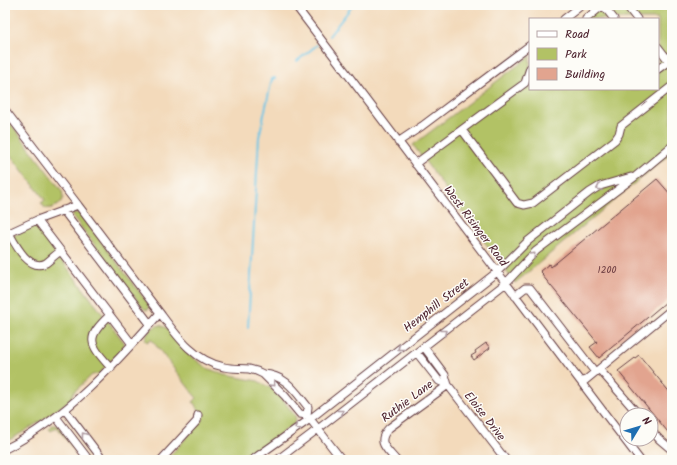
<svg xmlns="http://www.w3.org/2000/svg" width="677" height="465" font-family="Kalam,sans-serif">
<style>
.green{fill:#b2c265;stroke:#7e7048}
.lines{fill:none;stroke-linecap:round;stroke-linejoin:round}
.stream{stroke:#68c5e6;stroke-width:2}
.building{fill:#e2a48f}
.minor-casing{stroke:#633b41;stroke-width:9}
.minor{stroke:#fff;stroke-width:7}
.oneway{stroke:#ae9aa0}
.labels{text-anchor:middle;stroke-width:3;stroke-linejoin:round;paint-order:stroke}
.number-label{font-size:10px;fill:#704044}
.street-label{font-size:12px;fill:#4a1f2b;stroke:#fdfcf7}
</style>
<rect width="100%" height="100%" fill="#fdfcf7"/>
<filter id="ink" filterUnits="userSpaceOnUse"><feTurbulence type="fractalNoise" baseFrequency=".025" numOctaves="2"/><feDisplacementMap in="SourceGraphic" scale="8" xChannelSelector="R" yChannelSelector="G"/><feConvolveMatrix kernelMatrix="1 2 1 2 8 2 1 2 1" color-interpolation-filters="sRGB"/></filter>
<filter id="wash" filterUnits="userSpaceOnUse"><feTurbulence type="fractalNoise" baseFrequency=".012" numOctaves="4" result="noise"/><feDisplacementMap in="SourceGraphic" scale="16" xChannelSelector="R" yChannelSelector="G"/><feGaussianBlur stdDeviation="0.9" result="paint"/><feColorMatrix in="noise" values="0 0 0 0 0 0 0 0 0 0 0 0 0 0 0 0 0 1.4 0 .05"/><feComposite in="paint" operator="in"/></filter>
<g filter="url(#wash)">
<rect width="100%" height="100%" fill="#f3dabb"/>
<!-- green -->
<path class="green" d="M 597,5 L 672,5 L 672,152 L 515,283 L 413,145 L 530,56 L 530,89 L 658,89 L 658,19 L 579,19 Z
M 5,116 L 62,191 L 63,198 C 61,204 52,210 45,208 L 41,203 L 45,200 L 5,148 Z
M 74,213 L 80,214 L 147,302 L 149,305 L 148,310 L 144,309 L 74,218 L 72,215 Z
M 33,226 L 38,229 L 123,341 L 124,345 L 122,349 L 99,374 L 92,375 L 74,392 L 71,399 L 46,418 L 5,443 L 5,240 Z
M 160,325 L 167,328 L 189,355 L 207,368 L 225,375 L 258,381 L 272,389 L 280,396 L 295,416 L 296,419 L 294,424 L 243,460 L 166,460 L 199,424 L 203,419 L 203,416 L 193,402 L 197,398 L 195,396 L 151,339 L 147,342 L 145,340 C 146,333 153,326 160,325 Z
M 51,425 L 55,425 L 58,426 L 85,460 L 82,460 L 57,427 L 51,431 L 49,429 Z"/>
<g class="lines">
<!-- stream -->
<path class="stream" d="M 329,36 L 353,5
M 297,61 L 317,45
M 248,327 L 259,137 L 272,79 L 275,78"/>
</g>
<g id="blocks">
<!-- building -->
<path class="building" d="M 657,179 L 672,196 L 672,297 L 599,358 L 590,347 L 597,342 L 542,275 L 543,274 L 540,271 L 549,264 L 551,267 Z
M 486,343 L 490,348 L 474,360 L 471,356 L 476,353 L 475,351 Z
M 639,355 L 672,395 L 672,437 L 618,371 Z"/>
</g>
</g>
<g filter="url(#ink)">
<use href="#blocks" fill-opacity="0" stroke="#633b41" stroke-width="1"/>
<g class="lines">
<defs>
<path id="minor" d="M 295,5 L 640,460
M 603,5 L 614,19
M 626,5 L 637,19
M 564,19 L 582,5
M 586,19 L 603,5
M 658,47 L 672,65
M 658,69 L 669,61
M 5,110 L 78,205
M 462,130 L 517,203 L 524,205 L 533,203 L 615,140 L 619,134 L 621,126 L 672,86
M 398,142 L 422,126 L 530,45
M 415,164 L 525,83 L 530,68
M 63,210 L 150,324
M 37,220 L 9,233 C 15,244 29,272 46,263 C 51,259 56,254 61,251
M 515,296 L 525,288 L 530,288 L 595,372
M 110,315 C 84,339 90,344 111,368
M 132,344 L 37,220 L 78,205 L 160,313
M 424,347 L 445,375 L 448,385 L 506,460
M 417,353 L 439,381 L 448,385
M 599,369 L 639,415
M 582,383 L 672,309
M 65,410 L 103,460
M 307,415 L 300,414 L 285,396 L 263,374 C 286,375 295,391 308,407 L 307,415 L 342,460
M 56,417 L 89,460
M 651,430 L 659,439 L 672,450
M 5,449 C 67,418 115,364 160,313 C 177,336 194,361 224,367 C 232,369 241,368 249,369 C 254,370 259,372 263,374
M 161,460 L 197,421 L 198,415
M 252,460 L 310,419 L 497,272 L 528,241 L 590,192 L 600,186 L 631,177
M 277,460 L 318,429 L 506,283 L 536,251 L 636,176 L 672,146
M 396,460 C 386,448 376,442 389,428 L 448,385"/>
</defs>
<!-- minor casing -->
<use href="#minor" class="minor-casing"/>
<!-- minor -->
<use href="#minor" class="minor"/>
</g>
<!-- one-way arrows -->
<defs><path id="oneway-chevron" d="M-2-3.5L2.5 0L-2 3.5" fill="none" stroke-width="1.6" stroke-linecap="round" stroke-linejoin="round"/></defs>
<g class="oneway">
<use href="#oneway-chevron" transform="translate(599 188) rotate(156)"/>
<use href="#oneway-chevron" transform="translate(533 255) rotate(-45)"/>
<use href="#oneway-chevron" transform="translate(444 332) rotate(-38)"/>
<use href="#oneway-chevron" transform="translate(400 348) rotate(142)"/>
<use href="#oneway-chevron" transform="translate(273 384) rotate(45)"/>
<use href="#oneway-chevron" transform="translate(341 412) rotate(-38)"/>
<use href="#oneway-chevron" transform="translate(297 427) rotate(145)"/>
<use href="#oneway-chevron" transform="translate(84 435) rotate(-127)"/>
</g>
</g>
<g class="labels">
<!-- number labels -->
<g class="number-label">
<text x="607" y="273">1200</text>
</g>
<!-- street labels -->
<g class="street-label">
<text transform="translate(476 226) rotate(53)" y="4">West Risinger Road</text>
<text transform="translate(436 305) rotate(-38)" y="4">Hemphill Street</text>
<text transform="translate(407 401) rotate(-37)" y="4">Ruthie Lane</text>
<text transform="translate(485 416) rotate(52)" y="4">Eloise Drive</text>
</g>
</g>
<!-- margin -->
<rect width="677" height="465" fill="none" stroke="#fdfcf7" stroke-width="20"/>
<!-- legend -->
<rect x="529" y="18" width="130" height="72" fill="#fdfcf7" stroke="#b5a4a5"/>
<rect x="537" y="31" width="20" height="6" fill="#ffffff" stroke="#b5a4a5"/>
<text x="565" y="38" font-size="12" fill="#4a1f2b">Road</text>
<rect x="537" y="48" width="20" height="12" fill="#b2c265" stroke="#b5a4a5"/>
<text x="565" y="58" font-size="12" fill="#4a1f2b">Park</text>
<rect x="537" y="68" width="20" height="12" fill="#e2a48f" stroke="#b5a4a5"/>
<text x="565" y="78" font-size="12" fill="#4a1f2b">Building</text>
<!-- north arrow -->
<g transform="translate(639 427) rotate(52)"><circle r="19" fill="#fdfcf7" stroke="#b5a4a5"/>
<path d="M0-3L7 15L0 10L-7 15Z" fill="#1f6fb2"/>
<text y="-6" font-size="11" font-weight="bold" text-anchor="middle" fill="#4a1f2b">N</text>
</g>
</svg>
